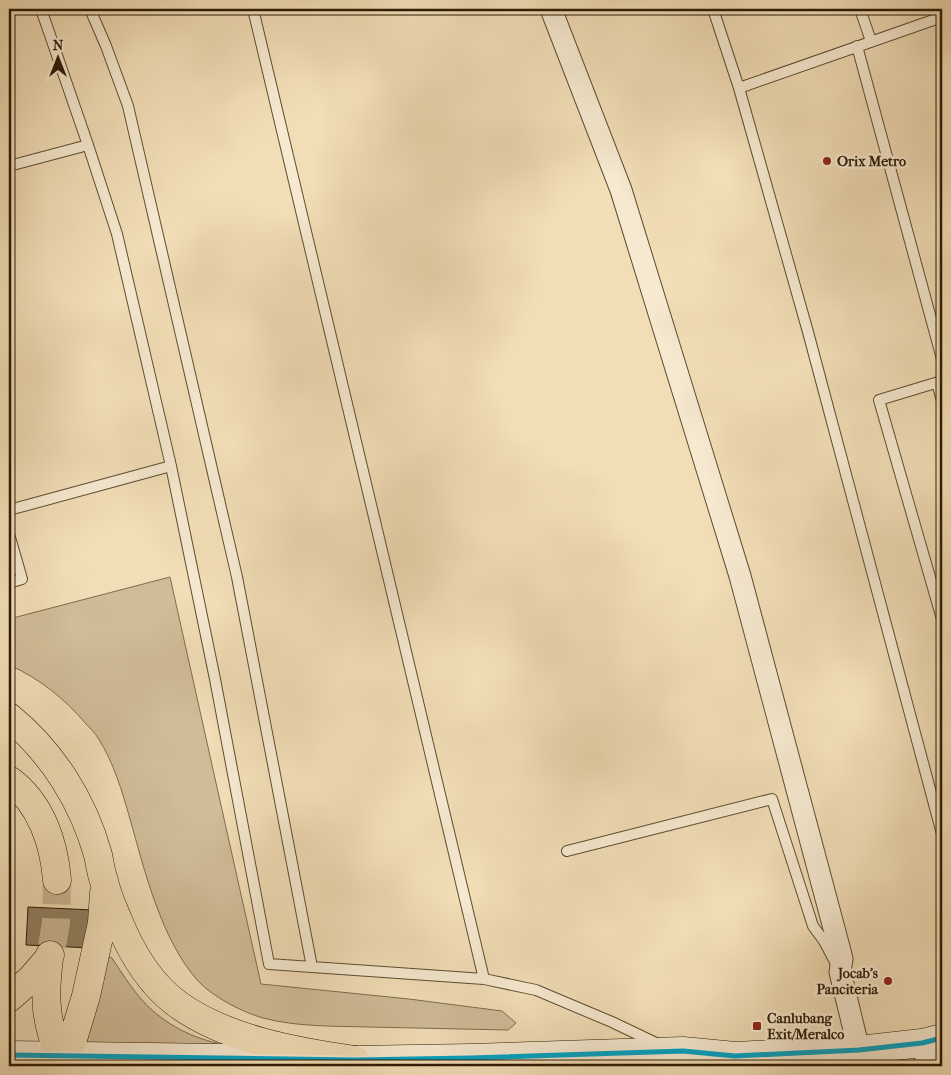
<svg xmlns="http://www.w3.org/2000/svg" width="951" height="1075" font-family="'IM FELL French Canon',serif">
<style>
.green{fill:#d0bc98;stroke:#7e6c4e}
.building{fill:#928061;stroke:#2c1b04}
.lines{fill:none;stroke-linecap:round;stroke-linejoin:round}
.highway-tunnel{stroke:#cab692;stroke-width:28;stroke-dasharray:28 14;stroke-linecap:butt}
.lane-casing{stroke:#5d4c30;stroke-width:12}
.street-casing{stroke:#5d4c30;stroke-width:23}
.secondary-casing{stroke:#2c1b04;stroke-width:29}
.highway-casing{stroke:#2c1b04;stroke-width:29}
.lane{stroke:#f6e9d0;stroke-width:10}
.street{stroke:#f6e9d0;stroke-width:21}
.secondary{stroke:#f6e9d0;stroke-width:28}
.highway{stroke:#f1ddb6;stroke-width:28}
.bus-1-casing{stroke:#f6e9d0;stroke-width:9}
.bus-1{stroke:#02a2c4;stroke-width:5}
.poi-dot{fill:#8f2418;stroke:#f6e9d0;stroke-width:2}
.labels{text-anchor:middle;stroke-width:5;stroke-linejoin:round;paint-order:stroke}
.poi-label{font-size:14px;font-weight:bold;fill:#2c1b04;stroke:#f6e9d0;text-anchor:start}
</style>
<rect width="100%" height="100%" fill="#f1ddb6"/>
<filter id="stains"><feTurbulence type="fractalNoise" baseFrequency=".004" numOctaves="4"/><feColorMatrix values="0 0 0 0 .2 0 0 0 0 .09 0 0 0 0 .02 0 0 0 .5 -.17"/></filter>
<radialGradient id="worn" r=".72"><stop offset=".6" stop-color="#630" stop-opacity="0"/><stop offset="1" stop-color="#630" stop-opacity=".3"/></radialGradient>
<!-- green -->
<path class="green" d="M 170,577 L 261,984 L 409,999 L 502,1011 L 516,1023 L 508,1030 C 462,1029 415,1028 368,1027 C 334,1026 297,1027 263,1018 C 242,1012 213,997 198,981 C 161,939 145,872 130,819 C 122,791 114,763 98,738 C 95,733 90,728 86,724 C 65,699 39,678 9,665 L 9,619 Z
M 108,957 L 112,958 C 121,972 130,986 141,999 C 160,1021 189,1037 217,1043 L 212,1047 L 85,1043 Z"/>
<!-- building -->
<path class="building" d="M 28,907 L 93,910 L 92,948 L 26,945 Z"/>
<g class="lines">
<!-- highway-tunnel -->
<path class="highway-tunnel" d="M 52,946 L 56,923 L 57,880"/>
<defs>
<path id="lane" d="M 41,9 L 88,145
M 90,9 L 106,46 L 128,106 L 237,577 L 312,967
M 253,9 L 484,979
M 713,9 L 739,88 L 942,17
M 860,9 L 871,41
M 857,46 L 942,359
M 739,88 L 808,332 L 942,834
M 9,166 L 88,145 L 117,234 L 171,466 L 215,679 L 269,964 L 484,979 L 536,990 L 612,1022 L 658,1044
M 942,381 L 879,400 L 942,619
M 937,383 L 942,401
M 9,510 L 171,466
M 9,534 L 22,579 L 9,583
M 567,851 L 772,799 L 813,926 L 824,941 L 835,962"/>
<path id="street" d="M 551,9 L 621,190 L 740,576 L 839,947 L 842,959 L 840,972 L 859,1050
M 922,1043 L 928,1066"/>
<path id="secondary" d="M 9,1055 L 355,1060 L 471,1058 L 683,1051 L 735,1056 L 859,1050 L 922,1043 L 942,1038"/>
<path id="highway" d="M 9,717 C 52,752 83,801 98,855 C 100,864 101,873 104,881 C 107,895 113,908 118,920 C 131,952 148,982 176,1003 C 224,1039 297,1052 355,1060
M 9,780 C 41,803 54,843 57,880
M 49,958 C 44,998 45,1020 60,1057 L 65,1053 L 72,1042 L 86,996 L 102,923 L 104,893
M 9,998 L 31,979 L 49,958 L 50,955"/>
</defs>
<!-- lane casing -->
<use href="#lane" class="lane-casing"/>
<!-- street casing -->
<use href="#street" class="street-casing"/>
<!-- secondary casing -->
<use href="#secondary" class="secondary-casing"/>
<!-- highway casing -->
<use href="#highway" class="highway-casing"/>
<!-- lane -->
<use href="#lane" class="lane"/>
<!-- street -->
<use href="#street" class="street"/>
<!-- secondary -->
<use href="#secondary" class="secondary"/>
<!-- highway -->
<use href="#highway" class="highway"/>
<defs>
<path id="bus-1" d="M 9,1055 L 355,1060 L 471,1058 L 683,1051 L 735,1056 L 859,1050 L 922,1043 L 942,1038"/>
</defs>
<!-- bus-1 casing -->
<use href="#bus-1" class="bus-1-casing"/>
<!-- bus-1 -->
<use href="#bus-1" class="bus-1"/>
</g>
<!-- markers -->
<g class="poi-dot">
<circle cx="827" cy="161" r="5"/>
<circle cx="888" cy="981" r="5"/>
<rect x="752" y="1021" width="10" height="10" rx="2.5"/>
</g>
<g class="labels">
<!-- poi labels -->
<g class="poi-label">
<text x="837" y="166">Orix Metro</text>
<text x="878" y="978" text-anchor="end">Jocab's<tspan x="878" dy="16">Panciteria</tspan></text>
<text x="767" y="1023">Canlubang<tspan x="767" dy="16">Exit/Meralco</tspan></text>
</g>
</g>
<!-- margin -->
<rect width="951" height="1075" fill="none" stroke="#f1ddb6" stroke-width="30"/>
<rect x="10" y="10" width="931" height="1055" fill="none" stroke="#2c1b04" stroke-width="2.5"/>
<rect x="15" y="15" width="921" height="1045" fill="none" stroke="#2c1b04"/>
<!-- north arrow -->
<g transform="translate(58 58)" stroke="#f6e9d0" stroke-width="4" paint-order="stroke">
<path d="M0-4L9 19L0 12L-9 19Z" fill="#2c1b04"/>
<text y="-8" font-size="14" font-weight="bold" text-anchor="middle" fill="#2c1b04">N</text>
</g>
<rect width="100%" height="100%" filter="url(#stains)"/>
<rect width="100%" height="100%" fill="url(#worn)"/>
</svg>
